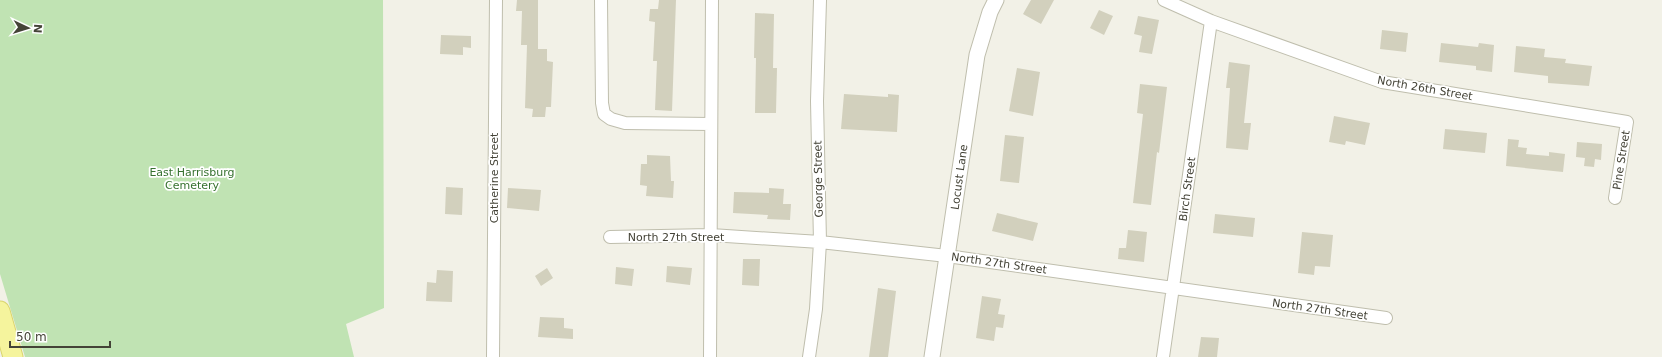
<svg xmlns="http://www.w3.org/2000/svg" width="1662" height="357" font-family="'DejaVu Sans',sans-serif">
<style>
.green{fill:#c0e3b3}
.building{fill:#d2d0bd}
.lines{fill:none;stroke-linecap:round;stroke-linejoin:round}
.minor-casing{stroke:#bfbead;stroke-width:14}
.tertiary-casing{stroke:#bfbead;stroke-width:17}
.primary-casing{stroke:#d9d56e;stroke-width:21}
.minor{stroke:#fff;stroke-width:12}
.tertiary{stroke:#fff;stroke-width:15}
.primary{stroke:#f5f49d;stroke-width:19}
.labels{text-anchor:middle;stroke-width:3.5;stroke-linejoin:round;paint-order:stroke}
.street-label{font-size:11px;fill:#444337;stroke:#fff}
.park-label{font-size:11px;fill:#36712f;stroke:#fff}
</style>
<rect width="100%" height="100%" fill="#f2f1e7"/>
<!-- green -->
<path class="green" d="M 0,0 L 383,0 L 384,308 L 346,324 L 354,357 L 25,357 L 0,274 Z"/>
<!-- building -->
<path class="building" d="M 517,0 L 538,0 L 538,49 L 547,49 L 547,61 L 553,62 L 551,107 L 546,107 L 545,117 L 532,117 L 533,109 L 525,108 L 527,45 L 521,45 L 522,11 L 516,11 Z
M 659,0 L 676,0 L 672,111 L 655,110 L 657,61 L 653,61 L 655,22 L 649,21 L 650,9 L 658,9 Z
M 1031,0 L 1054,0 L 1041,24 L 1023,14 Z
M 1099,10 L 1113,16 L 1104,35 L 1090,28 Z
M 755,13 L 774,14 L 773,68 L 777,68 L 776,113 L 755,113 L 756,58 L 754,58 Z
M 1138,16 L 1159,20 L 1152,54 L 1139,52 L 1142,36 L 1134,34 Z
M 1382,30 L 1408,33 L 1406,52 L 1380,49 Z
M 441,35 L 471,36 L 471,48 L 463,47 L 463,55 L 440,54 Z
M 1441,43 L 1478,47 L 1479,43 L 1494,45 L 1492,72 L 1476,70 L 1476,66 L 1439,62 Z
M 1516,46 L 1545,49 L 1544,57 L 1566,59 L 1565,63 L 1592,66 L 1589,86 L 1548,83 L 1548,76 L 1514,72 Z
M 1229,62 L 1250,65 L 1244,123 L 1251,123 L 1248,150 L 1226,148 L 1230,88 L 1226,88 Z
M 1017,68 L 1040,72 L 1033,116 L 1009,111 Z
M 1140,84 L 1167,87 L 1159,153 L 1157,152 L 1151,205 L 1133,203 L 1143,114 L 1137,113 Z
M 844,94 L 888,97 L 888,94 L 899,95 L 897,132 L 841,129 Z
M 1334,116 L 1370,123 L 1365,145 L 1346,141 L 1345,145 L 1329,142 Z
M 1445,129 L 1487,133 L 1485,153 L 1443,149 Z
M 1005,135 L 1024,137 L 1019,183 L 1000,181 Z
M 1508,139 L 1519,140 L 1518,147 L 1527,148 L 1526,154 L 1549,156 L 1549,152 L 1565,154 L 1563,172 L 1506,166 Z
M 1577,142 L 1602,144 L 1601,160 L 1595,159 L 1594,167 L 1584,166 L 1585,158 L 1576,157 Z
M 647,155 L 670,156 L 671,181 L 674,181 L 673,198 L 646,196 L 647,186 L 640,185 L 641,164 L 647,164 Z
M 446,187 L 463,188 L 462,215 L 445,214 Z
M 508,188 L 541,190 L 539,211 L 507,208 Z
M 769,188 L 784,189 L 783,204 L 791,204 L 790,220 L 767,219 L 768,215 L 733,213 L 734,192 L 769,193 Z
M 997,213 L 1038,223 L 1033,241 L 992,231 Z
M 1215,214 L 1255,218 L 1253,237 L 1213,233 Z
M 1128,230 L 1147,232 L 1144,262 L 1118,259 L 1119,248 L 1126,248 Z
M 1302,232 L 1333,235 L 1330,267 L 1315,266 L 1314,275 L 1298,273 Z
M 743,259 L 760,259 L 759,286 L 742,285 Z
M 667,266 L 692,268 L 690,285 L 666,282 Z
M 616,267 L 634,269 L 632,286 L 615,284 Z
M 547,268 L 553,278 L 541,286 L 535,276 Z
M 437,270 L 453,271 L 452,302 L 426,301 L 427,282 L 436,283 Z
M 878,288 L 896,291 L 888,357 L 869,357 Z
M 982,296 L 1001,299 L 998,314 L 1005,315 L 1003,328 L 996,327 L 994,341 L 976,338 Z
M 540,317 L 564,318 L 564,328 L 573,329 L 573,339 L 538,337 Z
M 1201,337 L 1219,338 L 1217,357 L 1198,357 Z"/>
<g class="lines">
<defs>
<path id="minor" d="M 601,0 L 602,103 L 604,114 L 611,119 L 625,123 L 711,124
M 1164,0 L 1211,21 L 1382,82 L 1627,122 L 1615,198
M 610,237 L 711,235 L 820,242 L 947,256 L 1386,318
M 493,357 L 496,0
M 710,357 L 712,0
M 809,357 L 816,309 L 820,242 L 817,101 L 820,0
M 1163,357 L 1211,21"/>
<path id="tertiary" d="M 932,357 L 977,55 L 990,12 L 996,0"/>
<path id="primary" d="M 0,311 L 13,357"/>
</defs>
<!-- minor casing -->
<use href="#minor" class="minor-casing"/>
<!-- tertiary casing -->
<use href="#tertiary" class="tertiary-casing"/>
<!-- primary casing -->
<use href="#primary" class="primary-casing"/>
<!-- minor -->
<use href="#minor" class="minor"/>
<!-- tertiary -->
<use href="#tertiary" class="tertiary"/>
<!-- primary -->
<use href="#primary" class="primary"/>
</g>
<g class="labels">
<!-- street labels -->
<g class="street-label">
<text transform="translate(1425 88) rotate(10)" y="4">North 26th Street</text>
<text transform="translate(1621 160) rotate(-81)" y="4">Pine Street</text>
<text transform="translate(959 177) rotate(-82)" y="4">Locust Lane</text>
<text transform="translate(494 178) rotate(-90)" y="4">Catherine Street</text>
<text transform="translate(818 179) rotate(-91)" y="4">George Street</text>
<text transform="translate(1187 189) rotate(-82)" y="4">Birch Street</text>
<text x="676" y="241">North 27th Street</text>
<text transform="translate(999 263) rotate(8)" y="4">North 27th Street</text>
<text transform="translate(1320 309) rotate(8)" y="4">North 27th Street</text>
</g>
<!-- park labels -->
<g class="park-label">
<text x="192" y="176">East Harrisburg<tspan x="192" dy="13">Cemetery</tspan></text>
</g>
</g>
<!-- north arrow -->
<g transform="translate(28 28) rotate(94)" stroke="#ffffff" stroke-width="3" paint-order="stroke">
<path d="M0-3L7 15L0 10L-7 15Z" fill="#444337"/>
<text y="-6" font-size="11" font-weight="bold" text-anchor="middle" fill="#444337">N</text>
</g>
<!-- scale -->
<path d="M10 341v6h100v-6" fill="none" stroke="#444337" stroke-width="2"/>
<text x="16" y="341" font-size="12" fill="#444337" stroke="#ffffff" stroke-width="3" paint-order="stroke">50 m</text>
</svg>
